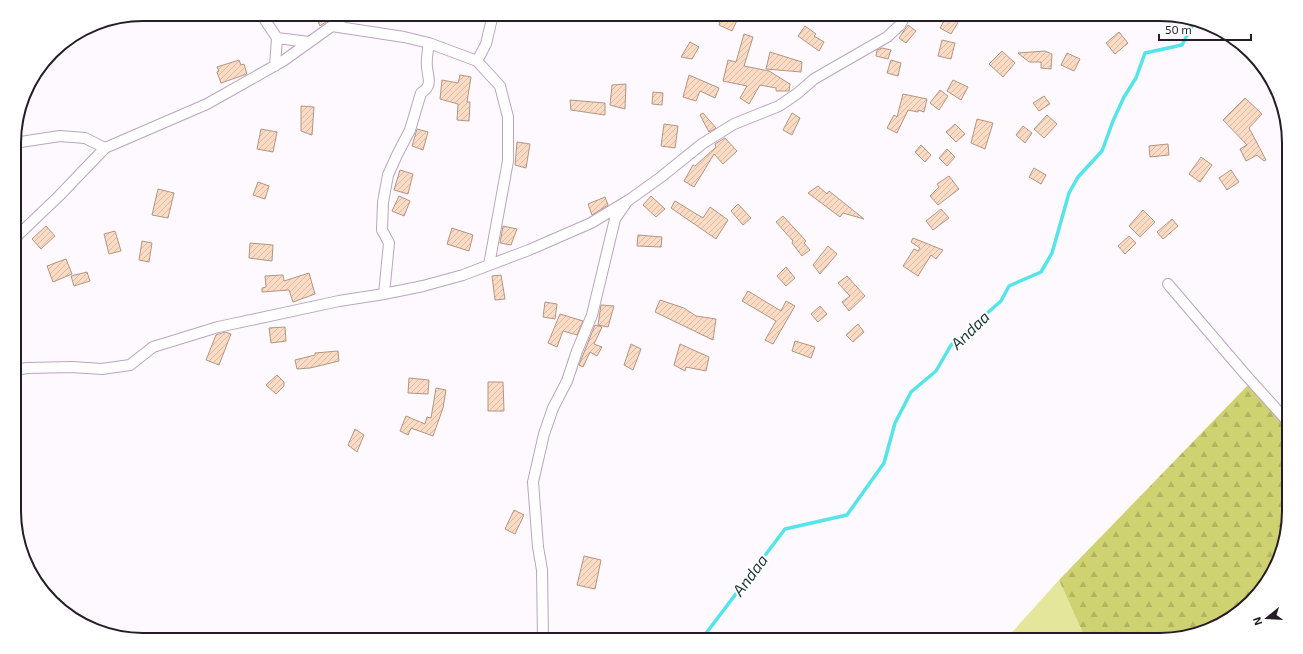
<svg xmlns="http://www.w3.org/2000/svg" width="1303" height="654" font-family="'Exo 2',sans-serif">
<style>
.grass{fill:#e4e69c}
.forest{fill:url(#forest-firs)}
.lines{fill:none;stroke-linecap:round;stroke-linejoin:round}
.stream{stroke:#54e4e9;stroke-width:3.5}
.building{fill:url(#building-hatch);stroke:#b29682}
.street-casing{stroke:#baa5bf;stroke-width:12}
.street{stroke:#fff;stroke-width:10}
.labels{text-anchor:middle;stroke-width:4;stroke-linejoin:round;paint-order:stroke}
.water-label{font-size:16px;font-style:italic;fill:#223a3b;stroke:#fff}
.rim{fill:none;stroke:#251d27;stroke-width:2}
</style>
<defs>
<pattern id="forest-firs" width="22" height="20" patternUnits="userSpaceOnUse"><rect width="22" height="20" fill="#cfd270"/><path d="M5 1l3.5 6h-7zM16 11l3.5 6h-7z" fill="#b2b461"/></pattern>
<pattern id="building-hatch" width="6" height="6" patternUnits="userSpaceOnUse"><rect width="6" height="6" fill="#fcdbc4"/><path d="M-1 1l2-2M0 6l6-6M5 7l2-2" fill="none" stroke="#d8bca8"/></pattern>
</defs>
<rect width="100%" height="100%" fill="#fef9ff"/>
<!-- grass -->
<path class="grass" d="M 1059,580 L 1086,640 L 1006,640 L 1006,639 Z"/>
<!-- forest -->
<path class="forest" d="M 1249,384 L 1289,430 L 1289,511 L 1276,568 L 1231,618 L 1168,640 L 1086,640 L 1059,580 Z"/>
<g class="lines">
<!-- stream -->
<path class="stream" d="M 701,640 L 785,529 L 847,515 L 884,463 L 895,423 L 911,392 L 936,371 L 951,345 L 1001,301 L 1009,286 L 1041,272 L 1052,253 L 1069,193 L 1078,177 L 1102,151 L 1113,121 L 1124,97 L 1136,78 L 1145,53 L 1182,45 L 1194,22"/>
</g>
<!-- building -->
<path class="building" d="M 315,14 L 332,14 L 333,17 L 320,26 Z
M 721,14 L 740,14 L 732,31 L 719,25 Z
M 948,14 L 963,14 L 951,34 L 940,28 Z
M 908,25 L 916,31 L 906,43 L 899,38 Z
M 805,26 L 816,34 L 814,36 L 824,42 L 819,51 L 798,36 Z
M 1119,32 L 1128,43 L 1115,54 L 1106,43 Z
M 744,34 L 753,37 L 744,66 L 769,71 L 790,84 L 789,91 L 776,91 L 776,88 L 760,85 L 749,104 L 740,98 L 747,86 L 723,81 L 728,60 L 736,62 Z
M 942,40 L 955,43 L 951,59 L 938,56 Z
M 690,42 L 699,47 L 692,59 L 681,57 Z
M 882,48 L 891,50 L 888,59 L 876,56 L 877,50 Z
M 1002,51 L 1015,63 L 1003,77 L 989,64 Z
M 1045,51 L 1052,54 L 1051,69 L 1041,68 L 1041,62 L 1029,62 L 1018,53 Z
M 770,52 L 802,62 L 801,72 L 766,69 Z
M 1067,53 L 1080,59 L 1074,71 L 1061,65 Z
M 239,60 L 241,65 L 244,64 L 247,74 L 221,83 L 217,72 L 219,71 L 217,67 Z
M 891,60 L 901,63 L 898,76 L 887,73 Z
M 460,75 L 471,77 L 467,102 L 470,102 L 469,121 L 457,120 L 458,104 L 440,99 L 442,80 L 458,83 Z
M 689,75 L 719,88 L 715,98 L 700,91 L 696,101 L 683,97 Z
M 953,80 L 968,87 L 961,100 L 947,91 Z
M 626,84 L 625,109 L 610,105 L 612,85 Z
M 940,90 L 948,96 L 939,110 L 930,103 Z
M 653,92 L 663,93 L 662,105 L 652,104 Z
M 903,94 L 927,99 L 924,112 L 918,110 L 918,112 L 908,110 L 897,133 L 887,128 L 894,115 L 897,117 Z
M 1044,96 L 1050,104 L 1039,111 L 1033,103 Z
M 1245,98 L 1262,114 L 1249,128 L 1266,160 L 1264,161 L 1257,155 L 1246,161 L 1240,149 L 1247,145 L 1223,120 Z
M 570,100 L 605,103 L 605,115 L 571,110 Z
M 301,106 L 314,107 L 312,135 L 301,131 Z
M 703,113 L 716,128 L 709,132 L 700,115 Z
M 792,113 L 800,118 L 792,135 L 783,130 Z
M 1047,115 L 1057,124 L 1044,138 L 1034,129 Z
M 977,119 L 993,123 L 985,149 L 971,143 Z
M 664,124 L 678,126 L 675,148 L 661,146 Z
M 955,124 L 965,134 L 956,142 L 946,132 Z
M 1023,126 L 1032,133 L 1025,143 L 1016,135 Z
M 261,129 L 277,132 L 273,152 L 257,149 Z
M 417,129 L 428,132 L 423,150 L 412,146 Z
M 725,138 L 737,151 L 723,164 L 714,154 L 694,187 L 684,181 L 693,165 L 695,166 L 716,147 L 715,144 Z
M 517,142 L 530,144 L 526,168 L 515,165 Z
M 1168,144 L 1169,155 L 1150,157 L 1149,146 Z
M 921,145 L 931,155 L 925,162 L 915,152 Z
M 947,149 L 955,157 L 947,166 L 939,158 Z
M 1201,157 L 1212,165 L 1200,182 L 1189,174 Z
M 1034,168 L 1046,175 L 1041,184 L 1029,177 Z
M 400,170 L 413,174 L 408,194 L 394,190 Z
M 1231,170 L 1239,182 L 1227,190 L 1219,178 Z
M 949,176 L 959,189 L 938,205 L 930,196 L 939,187 L 937,184 Z
M 258,182 L 269,186 L 265,199 L 253,195 Z
M 818,186 L 827,194 L 829,191 L 864,219 L 843,213 L 840,217 L 808,193 Z
M 158,189 L 174,193 L 168,218 L 152,215 Z
M 399,196 L 410,201 L 404,216 L 392,211 Z
M 651,196 L 665,209 L 656,217 L 643,205 Z
M 605,197 L 608,205 L 592,215 L 588,204 Z
M 675,201 L 703,218 L 710,207 L 728,220 L 716,239 L 671,208 Z
M 738,204 L 751,218 L 743,225 L 731,211 Z
M 941,209 L 949,218 L 933,230 L 926,221 Z
M 1143,210 L 1155,222 L 1140,237 L 1129,226 Z
M 783,216 L 806,241 L 804,243 L 810,250 L 802,256 L 792,243 L 793,241 L 776,222 Z
M 1172,219 L 1178,226 L 1163,239 L 1157,232 Z
M 46,226 L 55,236 L 41,249 L 32,239 Z
M 503,226 L 517,229 L 511,245 L 500,243 Z
M 452,228 L 473,235 L 469,251 L 447,244 Z
M 115,231 L 121,251 L 109,254 L 104,234 Z
M 638,235 L 662,237 L 661,247 L 637,246 Z
M 1129,236 L 1136,243 L 1125,254 L 1118,246 Z
M 913,238 L 943,250 L 936,259 L 931,255 L 918,276 L 903,266 L 914,249 L 918,251 L 920,248 L 911,242 Z
M 142,241 L 152,243 L 149,262 L 139,260 Z
M 250,243 L 273,245 L 272,261 L 249,258 Z
M 828,246 L 837,254 L 820,274 L 813,265 Z
M 66,259 L 72,274 L 53,282 L 47,266 Z
M 786,267 L 795,278 L 786,286 L 777,276 Z
M 87,272 L 90,281 L 74,286 L 71,276 Z
M 309,273 L 315,294 L 293,302 L 289,290 L 262,292 L 262,288 L 266,287 L 265,276 L 283,275 L 284,281 Z
M 501,275 L 505,299 L 495,300 L 492,276 Z
M 847,276 L 865,296 L 849,311 L 842,302 L 850,296 L 838,283 Z
M 748,291 L 781,311 L 786,301 L 795,306 L 773,344 L 765,340 L 776,321 L 742,301 Z
M 660,300 L 684,308 L 696,316 L 716,319 L 713,340 L 655,312 Z
M 545,302 L 557,304 L 555,319 L 543,317 Z
M 601,305 L 614,306 L 608,327 L 598,325 Z
M 820,306 L 827,314 L 818,322 L 811,314 Z
M 560,314 L 583,321 L 577,335 L 563,331 L 557,347 L 548,343 Z
M 858,324 L 864,332 L 853,342 L 846,335 Z
M 595,325 L 602,327 L 594,344 L 602,347 L 597,356 L 590,352 L 583,367 L 579,365 Z
M 285,327 L 286,341 L 271,343 L 269,328 Z
M 225,332 L 231,334 L 219,365 L 206,360 L 216,335 Z
M 795,341 L 815,347 L 811,358 L 792,351 Z
M 631,344 L 641,349 L 633,370 L 624,365 Z
M 680,344 L 709,357 L 706,371 L 686,367 L 685,371 L 674,365 Z
M 338,351 L 339,361 L 310,368 L 297,369 L 295,360 L 315,355 L 315,353 Z
M 277,375 L 284,382 L 284,386 L 276,394 L 266,385 Z
M 409,378 L 429,380 L 428,394 L 408,393 Z
M 488,382 L 503,382 L 504,411 L 488,411 Z
M 436,388 L 446,390 L 443,408 L 433,436 L 411,428 L 408,435 L 400,431 L 406,416 L 425,424 L 427,417 L 431,418 Z
M 355,429 L 364,435 L 357,452 L 348,445 Z
M 514,510 L 524,515 L 515,534 L 505,529 Z
M 584,556 L 601,560 L 595,589 L 577,585 Z"/>
<g class="lines">
<defs>
<path id="street" d="M 261,14 L 277,38 L 275,66
M 332,26 L 404,37 L 429,43 L 477,61 L 500,86 L 508,117 L 508,161 L 489,265
M 277,38 L 309,42
M 477,61 L 486,44 L 493,14
M 14,143 L 60,136 L 85,138 L 105,148
M 15,238 L 59,196 L 105,148 L 207,104 L 283,61 L 332,26 L 347,14
M 1168,284 L 1244,373 L 1289,423
M 384,294 L 389,243 L 382,230 L 383,202 L 388,175 L 397,155 L 410,130 L 421,93 C 433,85 428,79 427,67 C 426,59 428,50 429,43
M 15,370 L 27,368 L 72,367 L 102,369 L 130,365 L 153,347 L 218,327 L 339,301 L 384,294 L 423,286 L 463,275 L 529,250 L 591,223 L 629,200 L 661,177 L 702,144 L 734,124 L 779,106 L 798,93 L 814,79 L 887,37 L 900,25 L 906,14
M 543,640 L 542,570 L 538,547 L 533,482 L 544,434 L 553,408 L 567,381 L 577,351 L 592,315 L 615,219 L 626,203"/>
</defs>
<!-- street casing -->
<use href="#street" class="street-casing"/>
<!-- street -->
<use href="#street" class="street"/>
</g>
<g class="labels">
<!-- water labels -->
<g class="water-label">
<text transform="translate(970 330) rotate(-44)" y="6">Andaa</text>
<text transform="translate(750 575) rotate(-53)" y="6">Andaa</text>
</g>
</g>
<!-- crop -->
<path d="M0 0H1303V654H0ZM143 21H1160A122 122 0 0 1 1282 143V511A122 122 0 0 1 1160 633H143A122 122 0 0 1 21 511V143A122 122 0 0 1 143 21Z" fill="#fff" fill-rule="evenodd"/>
<path class="rim" d="M143 21H1160A122 122 0 0 1 1282 143V511A122 122 0 0 1 1160 633H143A122 122 0 0 1 21 511V143A122 122 0 0 1 143 21Z"/>
<!-- north arrow -->
<g transform="translate(1267 618) rotate(252)" stroke="#ffffff" stroke-width="3" paint-order="stroke">
<path d="M0-3L7 15L0 10L-7 15Z" fill="#251d27"/>
<text y="-6" font-size="11" font-weight="bold" text-anchor="middle" fill="#251d27">N</text>
</g>
<!-- scale -->
<path d="M1159 34v6h92v-6" fill="none" stroke="#251d27" stroke-width="2"/>
<text x="1165" y="34" font-size="12" fill="#251d27" stroke="#ffffff" stroke-width="3" paint-order="stroke">50 m</text>
</svg>
